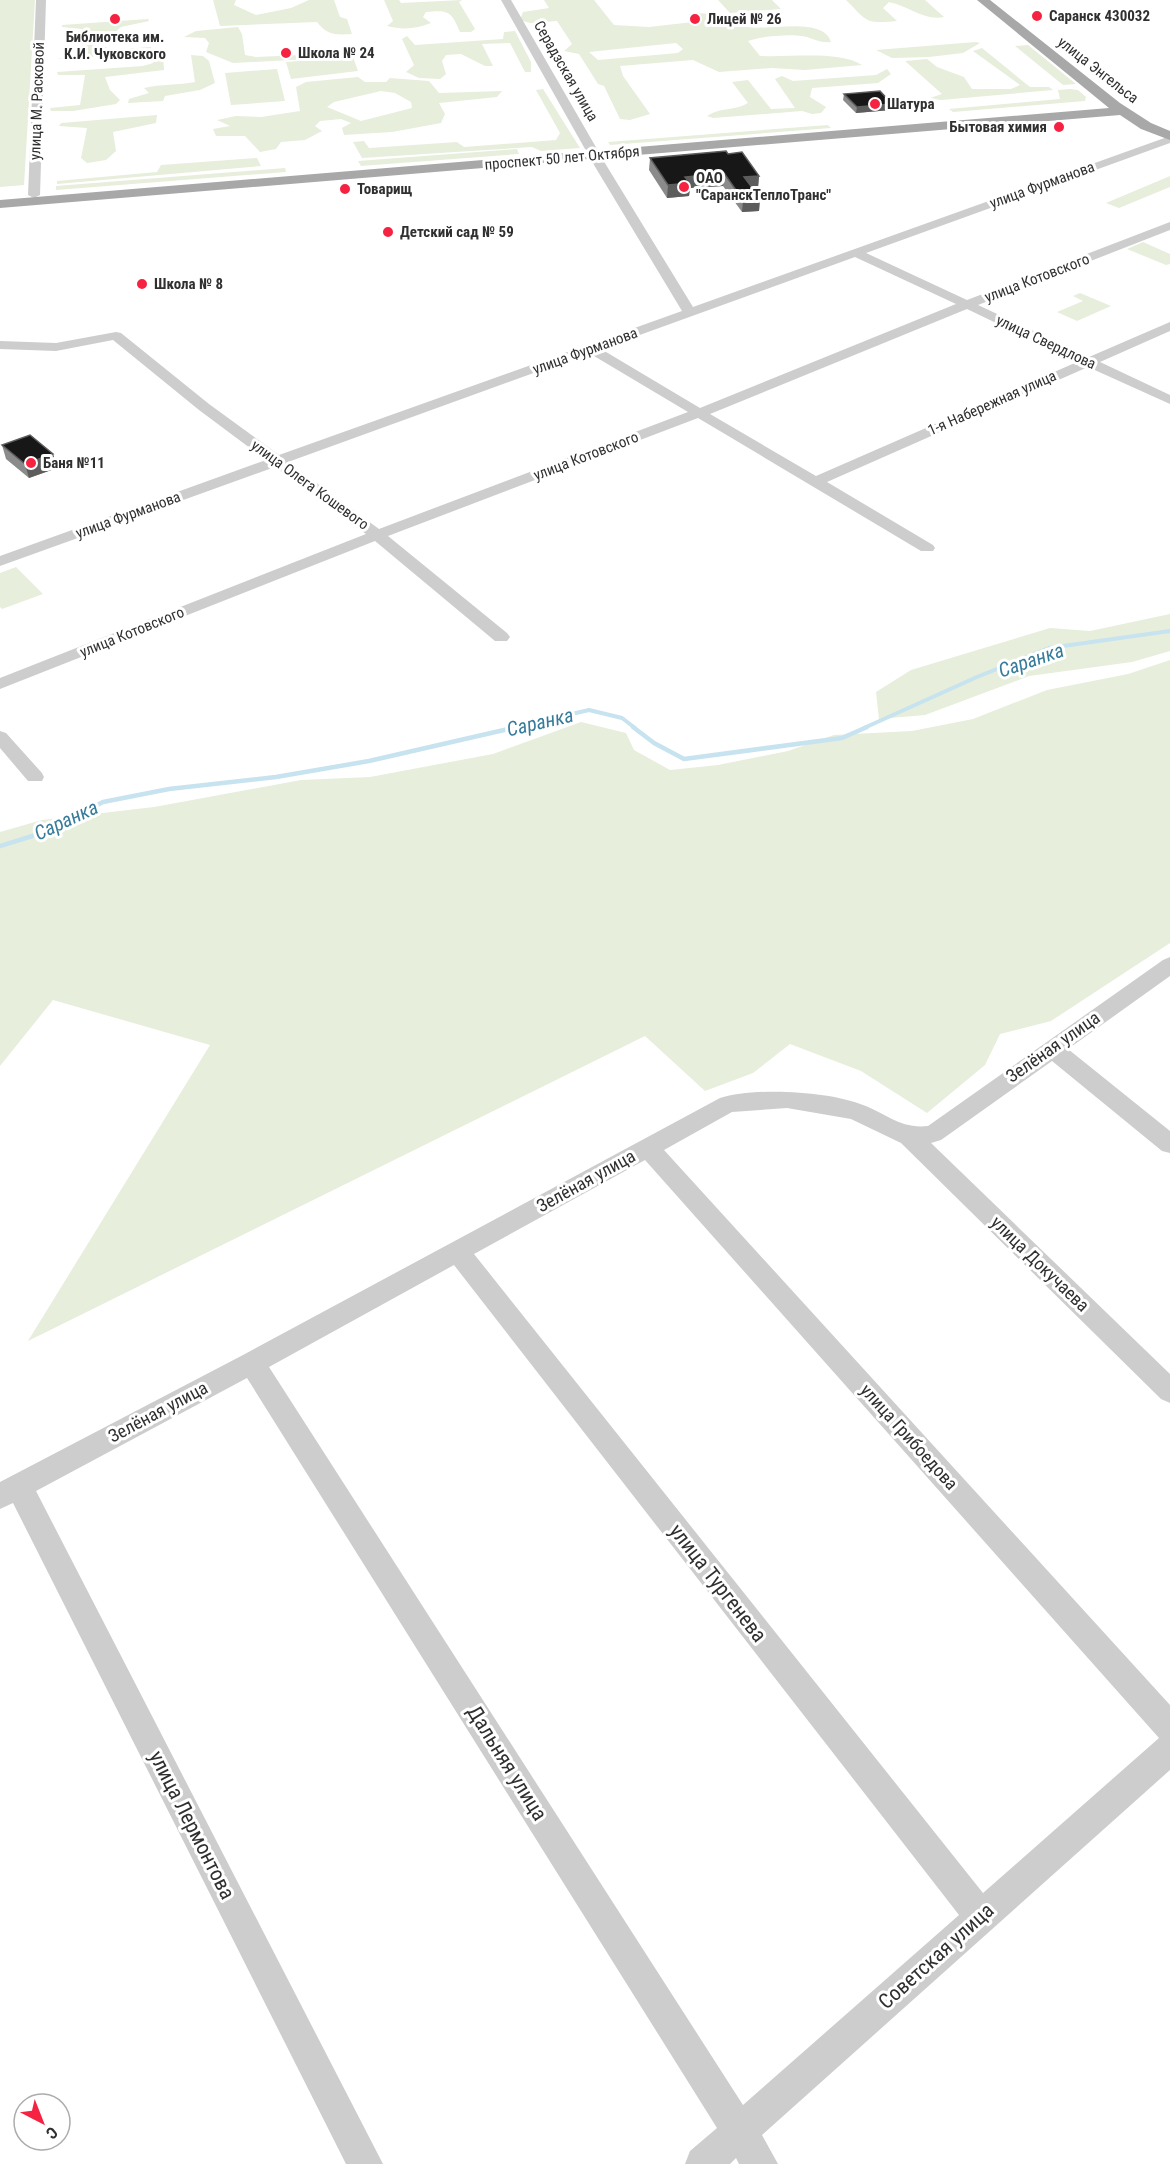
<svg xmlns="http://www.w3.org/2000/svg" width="1170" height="2164" font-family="'Roboto Condensed',sans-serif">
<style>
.green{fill:#e7eedc;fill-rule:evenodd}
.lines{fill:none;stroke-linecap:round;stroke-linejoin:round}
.stream-far1{stroke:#c7e3ef;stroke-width:4}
.stream{stroke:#c7e3ef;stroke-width:4.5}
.minor{fill:#cdcdcd;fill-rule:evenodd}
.major{fill:#a8a8a8;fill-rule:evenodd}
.wall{fill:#8b8b8b}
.shaded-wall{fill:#5d5d5d}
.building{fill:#171717;stroke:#5d5d5d;stroke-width:1.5}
.poi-dot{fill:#f62242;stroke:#fff;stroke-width:2}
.labels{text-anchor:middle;stroke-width:6;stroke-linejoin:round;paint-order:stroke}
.far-poi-label{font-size:15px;font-weight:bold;fill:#303030;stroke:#fff;text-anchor:start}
.far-street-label{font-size:15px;fill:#303030;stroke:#fff}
.street-label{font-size:18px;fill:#303030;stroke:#fff}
.water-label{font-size:20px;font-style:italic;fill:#357b9a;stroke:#fff}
.near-street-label{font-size:21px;fill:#303030;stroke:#fff}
</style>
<rect width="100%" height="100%" fill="#fff"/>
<!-- green -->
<path class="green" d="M 0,0 L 35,0 L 24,185 L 0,187 Z
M 213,0 L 236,0 L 234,5 L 256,15 L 291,8 L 309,0 L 334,0 L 340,17 L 347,19 L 352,34 C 335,35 327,35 317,22 L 220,26 Z
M 384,0 L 399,0 L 401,3 L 462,0 L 459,2 L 475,29 L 471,32 L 460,32 C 451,11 449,10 426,12 L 423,17 L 431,23 C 417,29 402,30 387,26 L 393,21 Z
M 544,0 L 594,0 L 614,25 L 649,27 L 693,22 L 689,14 C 703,12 717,14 731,19 C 736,21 742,26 748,27 C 768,31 823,16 831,42 C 821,43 816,40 807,37 C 793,33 761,36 748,41 L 760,56 C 789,58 837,50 862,65 L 805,70 L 772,68 L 719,72 L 693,60 L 620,66 L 623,76 L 650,114 L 630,120 L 620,119 L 604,86 L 598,84 L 579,54 L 564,51 L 572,44 L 557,21 L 530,23 L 520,20 L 523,12 L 549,8 ZM 676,43 L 683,49 L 678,53 L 598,60 L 589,52 Z
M 718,0 L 772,0 L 781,9 L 730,13 Z
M 846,0 L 925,0 L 944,17 C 924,21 909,6 889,2 L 883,8 L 897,21 C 865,24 868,22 846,0 Z
M 148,19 L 149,21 L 121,27 L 102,44 L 109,50 L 151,47 L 152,53 L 56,59 L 82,55 L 82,29 L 62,27 L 62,25 Z
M 238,27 L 242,34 L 245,55 L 256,57 L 324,54 L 327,58 L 233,63 L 206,52 L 209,43 L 205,38 L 184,37 L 196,31 Z
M 515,31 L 531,62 L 531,72 L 525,72 L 510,43 L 482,44 L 493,66 L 485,66 L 461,54 L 446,55 L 442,61 L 446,74 L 440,79 L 419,78 L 406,72 L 414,65 L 402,39 L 407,36 L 415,45 L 503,39 L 504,32 Z
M 976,42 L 980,43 L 963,53 L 929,57 L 892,58 L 876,50 Z
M 1028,45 L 1076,84 L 1063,85 L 1015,46 Z
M 982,48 L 1030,87 L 1049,87 L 1053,90 L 941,100 L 930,98 L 942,94 L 905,61 L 927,59 L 937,67 L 964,77 L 972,89 L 1011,89 L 1020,85 L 973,51 Z
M 163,55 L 164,70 L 105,77 L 110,90 L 120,100 L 116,104 L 73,111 L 51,111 L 50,108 L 80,105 L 85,75 L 58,75 L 57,72 L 143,66 L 153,63 L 153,56 Z
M 191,55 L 203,56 L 209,61 L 215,83 L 200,90 L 165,96 L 163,101 L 128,103 L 129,99 L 149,93 L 144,88 C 161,84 178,85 195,82 Z
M 353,57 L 358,71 L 291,79 L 286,62 Z
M 277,69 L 285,101 L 231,105 L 225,73 Z
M 887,69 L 891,74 L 878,83 L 812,88 L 810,97 L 826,107 L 821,113 L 812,114 L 802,111 L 713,118 L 707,116 C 720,107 735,111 748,103 L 732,82 L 748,80 L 771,109 L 795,108 L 775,79 L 782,76 L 793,81 L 876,75 Z
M 358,77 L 365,82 L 386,82 L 390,78 L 429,81 L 439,93 L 502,91 L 497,97 L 439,103 L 445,114 L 441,123 L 392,132 L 344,135 L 342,128 L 351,123 L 341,119 L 320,121 L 315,126 L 322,131 L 305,140 L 281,142 L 276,149 L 260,152 L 245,136 L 216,136 L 213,129 L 230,126 L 217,120 L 236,116 L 261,117 L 300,111 L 296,87 L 306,82 ZM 381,91 L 395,93 L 411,102 L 412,108 L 361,121 L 327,107 L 334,102 Z
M 543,89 L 580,148 L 541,151 L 532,147 L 362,158 L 353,142 L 364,141 L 369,148 L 457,142 L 464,147 L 556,140 L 560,133 L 536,90 Z
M 1070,89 L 1078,90 L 1086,97 L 1085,101 L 953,112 L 949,109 L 1060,99 L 1058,90 Z
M 157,115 L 156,123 L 113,132 L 116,151 L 106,160 L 87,163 L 81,158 L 87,128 L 59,126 L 61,123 Z
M 828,125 L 831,128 L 610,145 L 608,142 Z
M 517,149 L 519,154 L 361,166 L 358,161 Z
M 257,158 L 261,166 L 57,184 L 57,181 L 157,172 L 161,165 Z
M 285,168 L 286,172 L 56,190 L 56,186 Z
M 1170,176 L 1170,187 L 1119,208 L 1106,203 Z
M 1143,242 L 1170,254 L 1170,264 L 1166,265 L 1127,249 Z
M 1080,293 L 1111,306 L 1077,321 L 1057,312 L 1083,301 L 1073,296 Z
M 16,567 L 43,594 L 2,609 L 0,607 L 0,573 Z
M 1170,614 L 1170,651 L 1132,662 L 1029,676 L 925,715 L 879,719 L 876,692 L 911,670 L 1050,628 L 1090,631 Z
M 1170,660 L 1170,943 L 1051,1021 L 1000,1034 L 985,1065 L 927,1113 L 861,1071 L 790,1044 L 753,1073 L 705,1091 L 645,1036 L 28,1341 L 210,1045 L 53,1000 L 0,1066 L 0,832 L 42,820 L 154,807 L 301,780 L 370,777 L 493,754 L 581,722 L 626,733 L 634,750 L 670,770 L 718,765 L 788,751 L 834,735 L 912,731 L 973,719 L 1047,690 L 1128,674 Z"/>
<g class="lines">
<!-- stream-far1 -->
<path class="stream-far1" d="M 510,728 L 589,710 L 622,718 L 635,728
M 864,728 L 977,677 L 1049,648 L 1170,631"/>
<!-- stream -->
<path class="stream" d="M 633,727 L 654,743 L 684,759 L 842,738 L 867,727
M 0,846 L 45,832 L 103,802 L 169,789 L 276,777 L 369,761 L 517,727"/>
<!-- minor -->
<path class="minor" d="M 36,0 L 46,0 L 40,195 L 34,198 L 28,195 Z
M 501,0 L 511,0 L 597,149 L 595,151 L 591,152 L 585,149 Z
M 1170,136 L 1170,143 L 866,253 L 967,300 L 1170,222 L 1170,230 L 978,305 L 1089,357 L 1170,322 L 1170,331 L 1100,362 L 1170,395 L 1170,404 L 1088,367 L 827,482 L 933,545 L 935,548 L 933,551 L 921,551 L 698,418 L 388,536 L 507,633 L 510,637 L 507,641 L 495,641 L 375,541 L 0,689 L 0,678 L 366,534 L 275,467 L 0,566 L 0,556 L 266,460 L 199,410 L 113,340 L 56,351 L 0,349 L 0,341 L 56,343 L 116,332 L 121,333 L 209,404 L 279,455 L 682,311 L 588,155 L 590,153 L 598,153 L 600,155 L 693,307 ZM 855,257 L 956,304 L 700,408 L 601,349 ZM 967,309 L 1077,362 L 816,476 L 710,414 ZM 589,353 L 688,412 L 379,529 L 288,462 Z
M 0,731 L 6,733 L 42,773 L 44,777 L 42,781 L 28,781 L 0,748 Z
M 1170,957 L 1170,976 L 1068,1049 L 1170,1131 L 1170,1153 L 1162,1151 L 1052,1061 L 941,1140 L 931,1143 L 1170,1374 L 1170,1403 L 1161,1399 L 901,1143 L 851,1119 L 787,1108 L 732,1112 L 664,1150 L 1170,1705 L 1170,1770 L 762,2135 L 778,2164 L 739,2164 L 736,2158 L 730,2164 L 685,2164 L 690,2151 L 717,2128 L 247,1378 L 36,1491 L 383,2164 L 346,2164 L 13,1503 L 0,1509 L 0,1482 L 243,1355 L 720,1098 C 755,1087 829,1091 863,1105 C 887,1114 900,1129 928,1126 L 1163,960 ZM 645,1160 L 1159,1738 L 983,1893 L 474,1254 ZM 454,1265 L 959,1915 L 743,2105 L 269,1367 Z"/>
<!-- major -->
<path class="major" d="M 977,0 L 990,0 L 1120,103 L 1151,123 L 1170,131 L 1170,140 L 1141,129 L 1120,115 L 0,208 L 0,200 L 1109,108 Z"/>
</g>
<!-- wall -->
<path class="wall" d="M 844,94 L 892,104 L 891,110 L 856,113 L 843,100 Z
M 728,154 L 759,176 L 758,188 L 752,189 L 760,198 L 759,211 L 742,212 L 723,186 L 690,188 L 689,196 L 667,198 L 649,170 L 650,158 Z
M 2,445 L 53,454 L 57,468 L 29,478 L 6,459 Z"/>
<!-- shaded-wall -->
<path class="shaded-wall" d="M 892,104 L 891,110 L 856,113 L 857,107 Z
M 724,173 L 723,186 L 690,188 L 689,196 L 667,198 L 668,185 L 685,177 Z
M 759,176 L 758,188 L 743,190 L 744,177 Z
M 760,198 L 759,211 L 742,212 L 743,200 Z
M 53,454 L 57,468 L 29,478 L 25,464 Z"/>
<!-- building -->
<path class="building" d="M 880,91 L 892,104 L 857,107 L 844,94 Z
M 726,151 L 728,154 L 742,152 L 759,176 L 744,177 L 760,198 L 743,200 L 724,173 L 685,177 L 690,183 L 668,185 L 650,158 Z
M 30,435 L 53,454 L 25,464 L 2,445 Z"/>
<!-- markers -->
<g class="poi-dot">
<circle cx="1037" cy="16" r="6"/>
<circle cx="115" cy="19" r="6"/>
<circle cx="695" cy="19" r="6"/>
<circle cx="286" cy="53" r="6"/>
<circle cx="875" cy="104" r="6"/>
<circle cx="1059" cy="127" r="6"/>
<circle cx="684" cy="187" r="6"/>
<circle cx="345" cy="189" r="6"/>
<circle cx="388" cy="232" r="6"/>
<circle cx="142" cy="284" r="6"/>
<circle cx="31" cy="463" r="6"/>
</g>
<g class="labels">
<!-- far-poi labels -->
<g class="far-poi-label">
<text x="1049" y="21">Саранск 430032</text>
<text x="707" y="24">Лицей № 26</text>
<text x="115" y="42" text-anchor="middle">Библиотека им.<tspan x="115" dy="17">К.И. Чуковского</tspan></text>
<text x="298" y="58">Школа № 24</text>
<text x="887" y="109">Шатура</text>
<text x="1047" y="132" text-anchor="end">Бытовая химия</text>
<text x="696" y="183">ОАО<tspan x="696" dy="17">"СаранскТеплоТранс"</tspan></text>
<text x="357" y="194">Товарищ</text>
<text x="400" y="237">Детский сад № 59</text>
<text x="154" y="289">Школа № 8</text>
<text x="43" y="468">Баня №11</text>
</g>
<!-- far-street labels -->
<g class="far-street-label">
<text transform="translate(1098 70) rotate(38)" y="5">улица Энгельса</text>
<text transform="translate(566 71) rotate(60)" y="5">Серадзская улица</text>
<text transform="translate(37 101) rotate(-88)" y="5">улица М. Расковой</text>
<text transform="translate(562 158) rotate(-5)" y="5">проспект 50 лет Октября</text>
<text transform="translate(1042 185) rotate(-20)" y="5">улица Фурманова</text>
<text transform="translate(1037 278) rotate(-21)" y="5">улица Котовского</text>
<text transform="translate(1046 342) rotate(25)" y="5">улица Свердлова</text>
<text transform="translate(585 351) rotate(-20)" y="5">улица Фурманова</text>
<text transform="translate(992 403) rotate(-24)" y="5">1-я Набережная улица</text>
<text transform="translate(586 456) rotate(-21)" y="5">улица Котовского</text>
<text transform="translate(310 485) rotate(36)" y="5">улица Олега Кошевого</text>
<text transform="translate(128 515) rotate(-20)" y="5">улица Фурманова</text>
<text transform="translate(132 632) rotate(-22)" y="5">улица Котовского</text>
</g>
<!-- street labels -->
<g class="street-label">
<text transform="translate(1053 1047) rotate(-35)" y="6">Зелёная улица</text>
<text transform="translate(586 1181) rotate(-29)" y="6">Зелёная улица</text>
<text transform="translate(1040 1264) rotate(44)" y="6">улица Докучаева</text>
<text transform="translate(158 1412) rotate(-28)" y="6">Зелёная улица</text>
<text transform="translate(909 1437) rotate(48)" y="6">улица Грибоедова</text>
</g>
<!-- water labels -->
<g class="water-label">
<text transform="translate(1031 660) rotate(-19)" y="7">Саранка</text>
<text transform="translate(540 722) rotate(-13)" y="7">Саранка</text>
<text transform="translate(66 820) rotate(-25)" y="7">Саранка</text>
</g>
<!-- near-street labels -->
<g class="near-street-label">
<text transform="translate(718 1583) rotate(52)" y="7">улица Тургенева</text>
<text transform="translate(507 1763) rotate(58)" y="7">Дальняя улица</text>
<text transform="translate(192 1825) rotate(63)" y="7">улица Лермонтова</text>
<text transform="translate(936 1956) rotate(-42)" y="7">Советская улица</text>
</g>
</g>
<!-- north arrow -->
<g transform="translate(42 2122) rotate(138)"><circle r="28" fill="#ffffff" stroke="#acacac" stroke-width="1.5"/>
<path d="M0-4.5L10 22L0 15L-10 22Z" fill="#f62242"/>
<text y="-9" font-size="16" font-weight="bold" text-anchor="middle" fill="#303030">С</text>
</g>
</svg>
